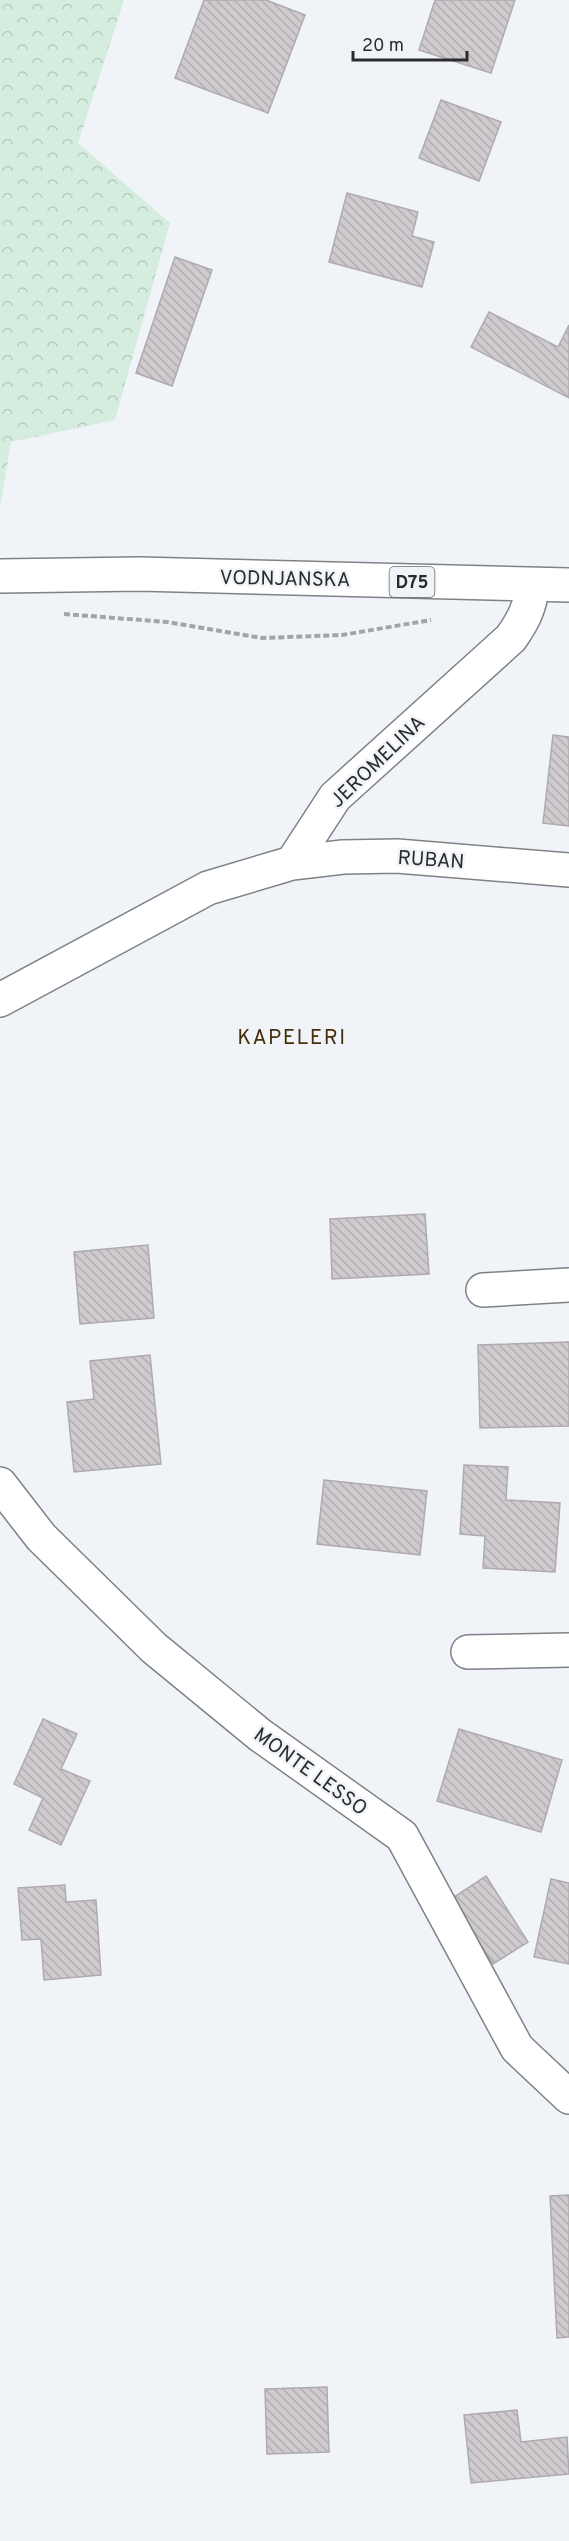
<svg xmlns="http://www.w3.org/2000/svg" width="569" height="2541" font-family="Overpass,sans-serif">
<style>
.forest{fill:url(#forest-crowns)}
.building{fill:url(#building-back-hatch);stroke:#afaaaf;stroke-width:1.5}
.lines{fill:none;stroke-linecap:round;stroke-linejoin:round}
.street-casing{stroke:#7e8286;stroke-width:36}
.primary-casing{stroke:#7e8286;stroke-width:36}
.path{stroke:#a1a4a8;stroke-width:4;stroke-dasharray:6 3;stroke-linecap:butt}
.street{stroke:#fff;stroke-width:33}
.primary{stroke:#fff;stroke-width:33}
.labels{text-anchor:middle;stroke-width:5;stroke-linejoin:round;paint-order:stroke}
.shield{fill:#f0f4f9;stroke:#65676a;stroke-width:1.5}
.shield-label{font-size:18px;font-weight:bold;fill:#2a2b2d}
.street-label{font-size:20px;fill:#2a2b2d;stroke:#f0f4f9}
.neighbourhood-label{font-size:21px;letter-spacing:1.5px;fill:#472d0b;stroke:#f0f4f9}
</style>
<defs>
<pattern id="forest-crowns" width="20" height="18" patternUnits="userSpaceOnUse" patternTransform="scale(1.5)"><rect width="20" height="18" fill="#d5eddf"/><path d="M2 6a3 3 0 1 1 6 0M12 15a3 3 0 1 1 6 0" fill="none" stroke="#b7cbc0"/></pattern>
<pattern id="building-back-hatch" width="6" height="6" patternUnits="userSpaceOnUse" patternTransform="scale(1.5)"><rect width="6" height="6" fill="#cfcace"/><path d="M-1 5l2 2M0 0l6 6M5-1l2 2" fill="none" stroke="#b2aeb1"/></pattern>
</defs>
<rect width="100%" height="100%" fill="#f0f4f9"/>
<!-- forest -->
<path class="forest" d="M 0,0 L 124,0 L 78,143 L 170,223 L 115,420 L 11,442 L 0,509 Z"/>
<!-- building -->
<path class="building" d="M 204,0 L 266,0 L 305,15 L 268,113 L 175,78 Z
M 435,0 L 515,0 L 491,73 L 419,50 Z
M 441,100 L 501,122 L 479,181 L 419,158 Z
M 347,193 L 418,212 L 412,236 L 434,242 L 422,287 L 329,262 Z
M 175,257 L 212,270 L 172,386 L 136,373 Z
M 489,312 L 558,347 L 569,325 L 569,398 L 471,347 Z
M 553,735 L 569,737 L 569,826 L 543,823 Z
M 425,1214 L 429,1274 L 332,1279 L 330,1219 Z
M 148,1245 L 154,1318 L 80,1324 L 74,1252 Z
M 569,1342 L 569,1426 L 480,1428 L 478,1345 Z
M 150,1355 L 161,1464 L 74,1472 L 67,1402 L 94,1399 L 90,1361 Z
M 464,1465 L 508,1467 L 506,1500 L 560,1503 L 555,1572 L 483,1568 L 485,1536 L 460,1534 Z
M 324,1480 L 427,1491 L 420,1555 L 317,1544 Z
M 43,1719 L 77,1734 L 61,1769 L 90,1781 L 61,1845 L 29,1830 L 43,1798 L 14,1784 Z
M 459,1729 L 562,1760 L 541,1832 L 437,1801 Z
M 486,1876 L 528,1942 L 493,1964 L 451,1899 Z
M 551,1879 L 569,1883 L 569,1964 L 534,1957 Z
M 65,1885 L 66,1902 L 96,1900 L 101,1975 L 44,1980 L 41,1939 L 22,1940 L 18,1888 Z
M 569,2195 L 569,2337 L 557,2338 L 550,2196 Z
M 327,2387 L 329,2452 L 267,2454 L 265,2389 Z
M 517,2410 L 521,2442 L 567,2437 L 569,2474 L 471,2483 L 464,2415 Z"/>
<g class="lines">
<defs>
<path id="street" d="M 292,863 L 343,857 L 397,856 L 569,870
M 0,1000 L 208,888 L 292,863 L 335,797 L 511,638 C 523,621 531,606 532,585
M 483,1290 L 569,1285
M 0,1484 L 41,1537 L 154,1648 L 260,1735 L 402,1836 L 517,2048 L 569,2097
M 468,1652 L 569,1650"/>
<path id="primary" d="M 0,576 L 139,574 L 569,585"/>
</defs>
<!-- street casing -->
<use href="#street" class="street-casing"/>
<!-- primary casing -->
<use href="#primary" class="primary-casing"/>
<!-- path -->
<path class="path" d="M 64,614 L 167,622 L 262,638 L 342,635 L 431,620"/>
<!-- street -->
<use href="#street" class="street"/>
<!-- primary -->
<use href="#primary" class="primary"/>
</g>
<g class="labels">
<!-- shield labels -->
<rect class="shield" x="389.5" y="567" width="45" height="30" rx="4.5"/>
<g class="shield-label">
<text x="412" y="588">D75</text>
</g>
<!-- street labels -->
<g class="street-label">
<text transform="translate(285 578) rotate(1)" y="7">VODNJANSKA</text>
<text transform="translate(377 761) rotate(-44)" y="7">JEROMELINA</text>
<text transform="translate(431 859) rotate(4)" y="7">RUBAN</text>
<text transform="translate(311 1771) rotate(36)" y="7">MONTE LESSO</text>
</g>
<!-- neighbourhood labels -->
<g class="neighbourhood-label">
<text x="292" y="1044">KAPELERI</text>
</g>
</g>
<!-- scale -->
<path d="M353 51v9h114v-9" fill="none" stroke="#2a2b2d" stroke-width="3"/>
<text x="362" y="51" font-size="18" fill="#2a2b2d" stroke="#f0f4f9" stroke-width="4.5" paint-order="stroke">20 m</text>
</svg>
